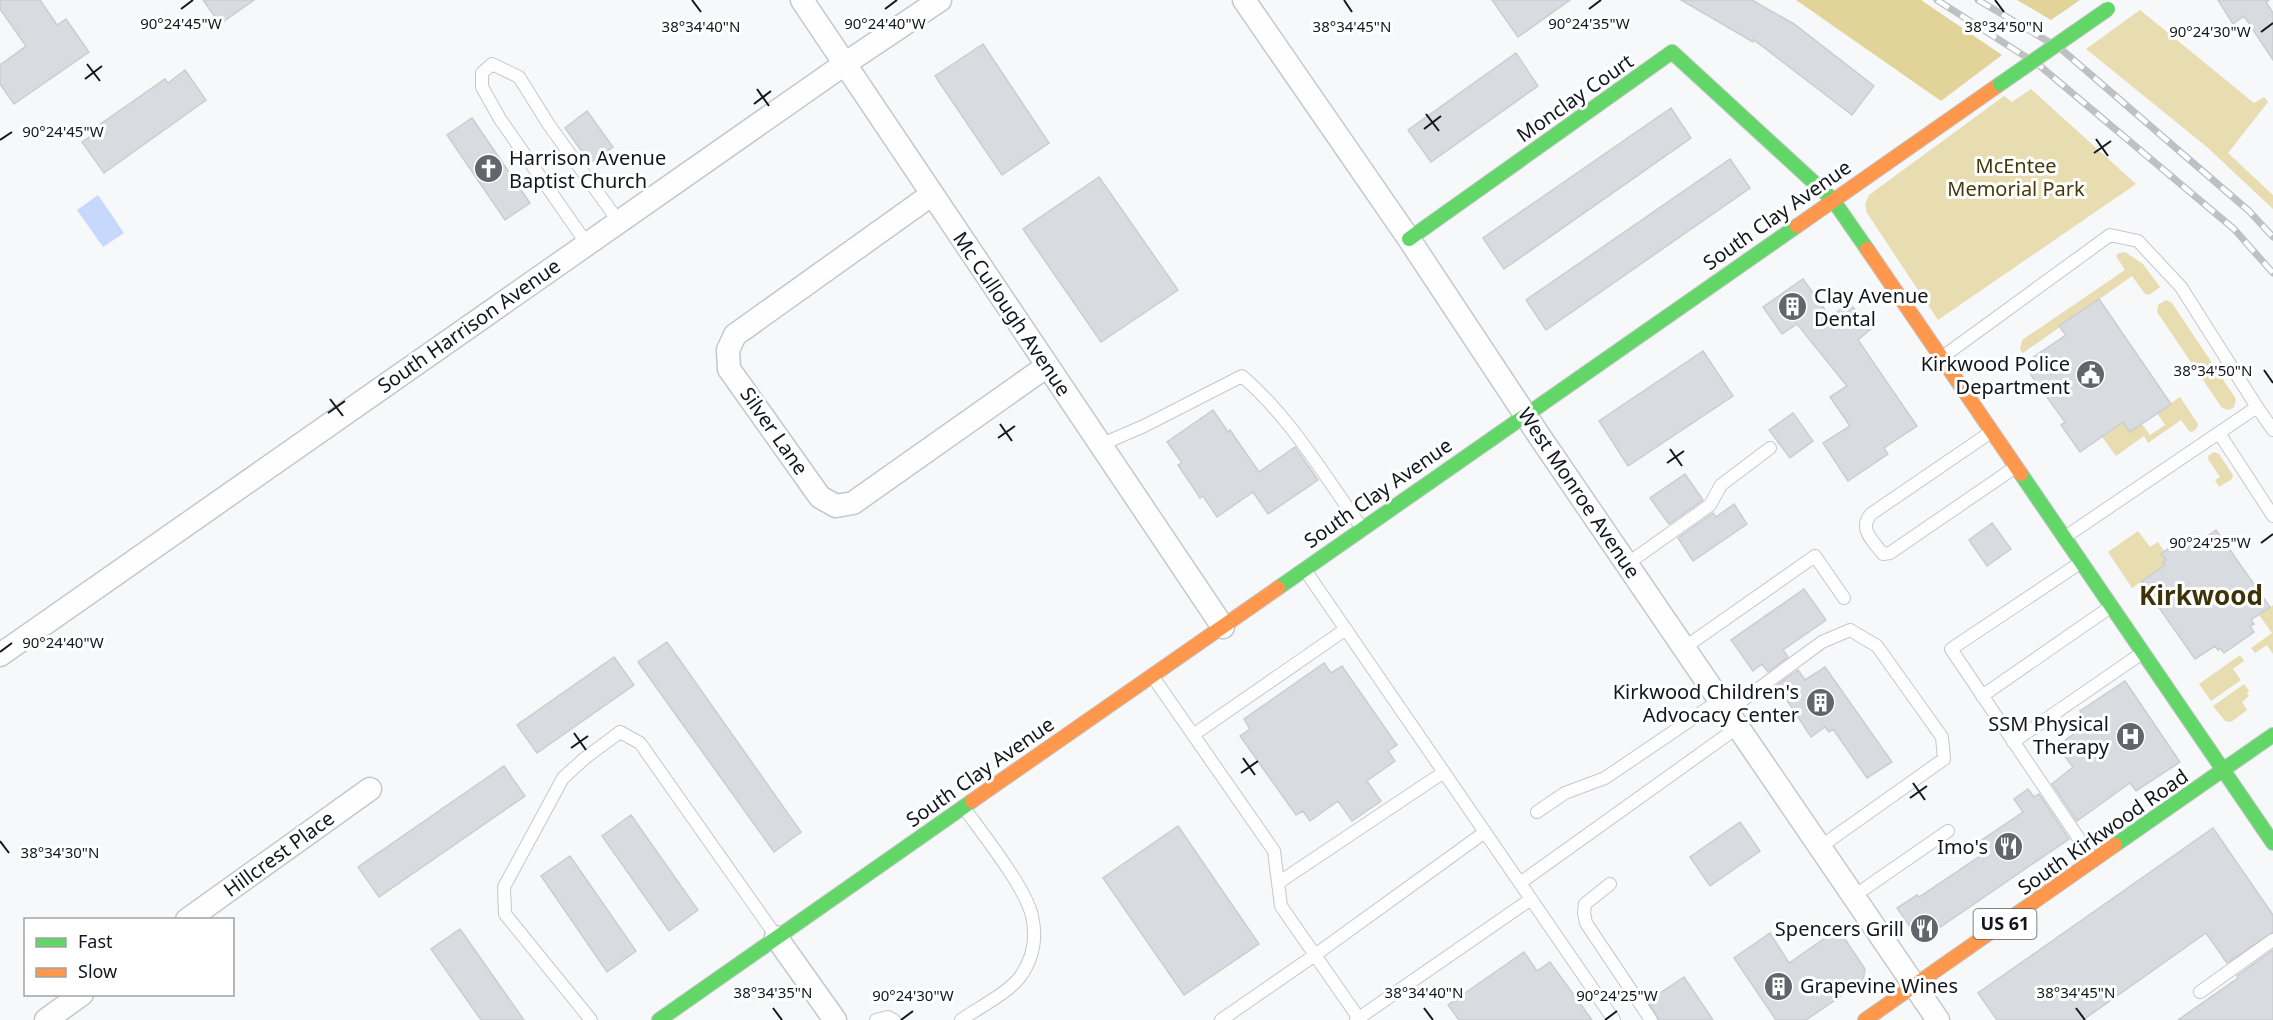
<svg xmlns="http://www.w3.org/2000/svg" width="2273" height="1020" font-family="'Noto Sans',sans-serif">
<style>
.green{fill:#e8dcb1}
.forest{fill:#e2d399}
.water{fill:#c6d8fc}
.building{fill:#d8dbe0;stroke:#cacdd2;stroke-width:1.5}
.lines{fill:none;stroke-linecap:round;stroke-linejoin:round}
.lane-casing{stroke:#c4c8cc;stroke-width:14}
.street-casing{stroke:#c4c8cc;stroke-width:25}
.fast-casing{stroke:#c4c8cc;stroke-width:16}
.slow-casing{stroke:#c4c8cc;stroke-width:16}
.lane{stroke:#fefefe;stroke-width:12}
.street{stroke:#fefefe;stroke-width:22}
.fast{stroke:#63d668;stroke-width:14}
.slow{stroke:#ff974d;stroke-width:14}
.rail-casing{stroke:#bfc0c1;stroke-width:7}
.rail{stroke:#fff;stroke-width:4.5;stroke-dasharray:14;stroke-linecap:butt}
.fast-bridge-casing{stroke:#c4c8cc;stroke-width:16;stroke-linecap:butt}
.fast-bridge{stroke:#63d668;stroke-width:14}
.ticks{fill:none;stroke:#13161e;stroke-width:2}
.labels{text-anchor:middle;stroke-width:6;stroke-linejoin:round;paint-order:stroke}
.shield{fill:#fff;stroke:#5a5c62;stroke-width:1.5}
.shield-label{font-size:18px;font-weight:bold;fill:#13161e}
.street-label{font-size:20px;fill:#13161e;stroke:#fff}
.poi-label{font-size:20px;fill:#13161e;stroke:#fff;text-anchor:end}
.park-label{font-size:20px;fill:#45390b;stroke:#fff}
.district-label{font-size:26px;font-weight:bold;fill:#3e3308;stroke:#fff}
.ticks-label{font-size:15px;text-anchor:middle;fill:#13161e;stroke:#fff;stroke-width:6;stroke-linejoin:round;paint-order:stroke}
</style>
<rect width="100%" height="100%" fill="#f6f8fa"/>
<!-- green -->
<path class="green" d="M 2140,10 L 2254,103 L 2264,97 L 2268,102 L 2228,153 L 2273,195 L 2273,209 L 2207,147 L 2086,49 Z
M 2031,89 L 2136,184 L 1938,320 L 1867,213 L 1865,204 L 1869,195 L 2004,96 L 2012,102 Z
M 2125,252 L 2143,264 L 2160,287 L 2149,295 L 2145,294 L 2132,276 L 2023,353 L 2020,349 L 2022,340 L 2125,270 L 2116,256 L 2119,253 Z
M 2166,300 L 2172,303 L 2236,399 L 2234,407 L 2229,410 L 2222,408 L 2157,312 L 2158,305 Z
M 2180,397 L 2198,424 L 2197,428 L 2192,432 L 2189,431 L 2181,420 L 2148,443 L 2144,436 L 2116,456 L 2102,437 L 2123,422 L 2130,432 L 2142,424 L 2150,435 L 2165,425 L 2157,413 Z
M 2214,452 L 2219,454 L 2233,475 L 2232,479 L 2219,487 L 2215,480 L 2220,477 L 2208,459 L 2209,455 Z
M 2138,531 L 2150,547 L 2158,542 L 2164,551 L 2161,554 L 2166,560 L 2163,562 L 2165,565 L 2132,588 L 2108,552 Z
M 2273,605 L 2273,654 L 2267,645 L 2255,653 L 2251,648 L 2272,633 L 2259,615 Z
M 2240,655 L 2244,661 L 2233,669 L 2241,680 L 2211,701 L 2199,684 Z
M 2244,684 L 2249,691 L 2247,693 L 2249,696 L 2242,702 L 2247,710 L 2231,722 L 2225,721 L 2213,706 Z"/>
<!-- forest -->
<path class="forest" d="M 1796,0 L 1921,0 L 2002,55 L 1941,101 Z
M 2017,0 L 2080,0 L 2051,20 Z"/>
<!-- water -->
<path class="water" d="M 98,195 L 124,233 L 103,247 L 77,210 Z"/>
<!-- building -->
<path class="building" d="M 0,0 L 40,0 L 57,25 L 66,19 L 89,52 L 14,104 L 0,84 L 0,65 L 26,46 L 0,9 Z
M 203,0 L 254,0 L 220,24 Z
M 1492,0 L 1570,0 L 1518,37 Z
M 1681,0 L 1752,0 L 1794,24 L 1874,86 L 1852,115 L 1754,40 L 1753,42 Z
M 2218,0 L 2269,0 L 2266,2 L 2273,13 L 2273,60 L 2244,16 L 2233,24 Z
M 983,44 L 1049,143 L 1002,175 L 935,76 Z
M 1516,53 L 1538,86 L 1431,162 L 1408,130 Z
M 185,70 L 206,100 L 104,173 L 82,142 L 101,129 L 99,125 L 165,79 L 168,83 Z
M 1671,108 L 1691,138 L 1504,269 L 1483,238 Z
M 587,111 L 613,147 L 590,163 L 565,128 Z
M 472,118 L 530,203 L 505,220 L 447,135 Z
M 1730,159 L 1750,188 L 1546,330 L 1526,300 Z
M 1099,177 L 1178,290 L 1101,342 L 1023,229 Z
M 1803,279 L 1830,317 L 1841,309 L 1845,314 L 1853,307 L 1871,329 L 1858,340 L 1917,426 L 1884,448 L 1888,454 L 1848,481 L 1823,443 L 1850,426 L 1830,397 L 1847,386 L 1797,324 L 1782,334 L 1763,307 Z
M 2099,299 L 2171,404 L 2130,432 L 2123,422 L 2080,452 L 2061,425 L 2065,422 L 2023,364 L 2066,335 L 2059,326 Z
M 1703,351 L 1733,396 L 1628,466 L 1599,421 Z
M 1213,410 L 1228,432 L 1230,430 L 1259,472 L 1295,447 L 1318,480 L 1268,514 L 1253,492 L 1217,517 L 1203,496 L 1200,498 L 1178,465 L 1182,463 L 1167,442 Z
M 1793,413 L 1813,441 L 1790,458 L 1769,430 Z
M 1685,474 L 1703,500 L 1669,524 L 1650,498 Z
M 1734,504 L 1747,524 L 1693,561 L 1678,538 L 1713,513 L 1716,517 Z
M 1992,523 L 2011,549 L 1987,566 L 1969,540 Z
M 2216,530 L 2270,607 L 2251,620 L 2254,624 L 2250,626 L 2254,632 L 2224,653 L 2220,648 L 2218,650 L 2215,646 L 2195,659 L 2141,582 L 2165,565 L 2163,562 L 2166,560 L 2161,554 L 2184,537 L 2189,544 L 2192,541 L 2195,545 Z
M 1804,589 L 1826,620 L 1783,650 L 1788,657 L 1768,672 L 1762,664 L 1753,671 L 1731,640 Z
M 667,642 L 801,832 L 774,852 L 638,662 Z
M 614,657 L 634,685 L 537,753 L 517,725 Z
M 1324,663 L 1331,673 L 1342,666 L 1397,745 L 1388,751 L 1395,761 L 1367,781 L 1381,801 L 1352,821 L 1338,801 L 1310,821 L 1303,811 L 1296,815 L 1240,736 L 1250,729 L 1244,719 Z
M 1825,667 L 1892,762 L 1867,778 L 1833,729 L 1829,732 L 1825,727 L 1811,737 L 1777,685 L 1798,670 L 1805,680 Z
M 2125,681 L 2180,762 L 2136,791 L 2130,783 L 2077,821 L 2052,784 L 2073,767 L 2057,746 L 2089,723 L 2080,711 Z
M 504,766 L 525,796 L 379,897 L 358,867 Z
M 2028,789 L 2034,797 L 2039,794 L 2069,839 L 1920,941 L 1897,908 L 1917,895 L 1919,897 L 1980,856 L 1973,846 L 2023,812 L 2014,799 Z
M 631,815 L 698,910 L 669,931 L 602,836 Z
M 1740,822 L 1760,851 L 1710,886 L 1690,857 Z
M 1178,826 L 1259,944 L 1184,995 L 1103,878 Z
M 2213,828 L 2273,915 L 2273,932 L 2227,963 L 2206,933 L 2083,1020 L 1997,1020 L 1978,993 Z
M 570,856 L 636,951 L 607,972 L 541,876 Z
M 460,929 L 524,1020 L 481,1020 L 431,949 Z
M 1838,929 L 1865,969 L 1863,981 L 1806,1020 L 1776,1020 L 1734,958 L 1770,933 L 1789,963 Z
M 2273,950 L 2273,1020 L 2178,1020 L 2238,978 L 2237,976 Z
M 1524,952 L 1537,971 L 1550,962 L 1592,1020 L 1459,1020 L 1448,1005 Z
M 1684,977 L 1713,1020 L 1659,1020 L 1648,1001 Z"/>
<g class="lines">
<defs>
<path id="lane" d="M 587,244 L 500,119 L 482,87 L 482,73 L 492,64 L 519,77 L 549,125 L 619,222
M 1941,358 L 2110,235 L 2138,241 L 2181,287 L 2257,407 L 2065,537
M 2257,407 L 2273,430
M 1991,432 L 1871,514 C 1858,529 1873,541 1883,554 L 1890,553 L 2014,468
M 2219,433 L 2273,516
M 1100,445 L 1144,426 L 1242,376 C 1291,418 1325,477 1362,528
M 2080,563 L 1951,649 L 2092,858
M 1627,564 L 1710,505 L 1721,485 L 1770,448
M 1305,570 L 1614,1020
M 1684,648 L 1815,556 L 1844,598
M 1153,677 L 1274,851 L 1281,906 L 1360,1020
M 1982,696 L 2109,608
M 1728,711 L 1822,642 L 1850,630 L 1877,646 L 1942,737 L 1944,759 L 1820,847
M 1193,735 L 1346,629
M 2013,742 L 2142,653
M 1537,812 L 1565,793 L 1605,778 L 1720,700
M 1278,883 L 1444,772
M 1520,883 L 1738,727
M 1610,884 L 1585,904 L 1584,913 L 1586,923 L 1651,1020
M 1854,896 L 1948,831
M 2200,992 L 2273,940
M 591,1020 L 505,914 L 504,887 L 563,778 L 585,758 L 620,732 L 640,743 L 776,936
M 876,1020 L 888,1017 L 894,1020
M 961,1020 C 978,1008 1008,993 1020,977 C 1033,959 1037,938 1032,916 C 1026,888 982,833 964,808
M 1221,1020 L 1315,955 L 1485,832
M 1356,1020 L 1531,899"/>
<path id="street" d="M 802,0 L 1223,627
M 1244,0 L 1409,239 L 1540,437 L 1938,1020
M 931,195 L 735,335 L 728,350 L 729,369 L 820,497 L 836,506 L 853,503 L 1047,366
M 0,655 L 846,63 L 940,0
M 187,920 L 370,789
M 776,937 L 835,1020
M 46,1020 L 82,994"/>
<path id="fast" d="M 1409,239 L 1672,52 L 1833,200 L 1867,249
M 2021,474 L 2273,843
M 1278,588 L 1797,226
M 2115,845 L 2273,735
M 659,1020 L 972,801"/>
<path id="slow" d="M 1797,226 L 2000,84
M 1867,249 L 2021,474
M 972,801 L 1278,588
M 1865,1020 L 2115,845"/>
</defs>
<!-- lane casing -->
<use href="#lane" class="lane-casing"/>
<!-- street casing -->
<use href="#street" class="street-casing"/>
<!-- fast casing -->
<use href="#fast" class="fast-casing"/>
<!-- slow casing -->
<use href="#slow" class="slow-casing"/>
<!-- lane -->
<use href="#lane" class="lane"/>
<!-- street -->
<use href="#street" class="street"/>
<!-- fast -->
<use href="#fast" class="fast"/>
<!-- slow -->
<use href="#slow" class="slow"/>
<defs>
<path id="rail" d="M 1937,0 L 2040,66 L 2234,229 L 2273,273
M 1978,0 L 2061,49 L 2249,211 L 2273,237"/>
</defs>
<!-- rail casing -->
<use href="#rail" class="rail-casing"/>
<!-- rail -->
<use href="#rail" class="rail"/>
<defs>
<path id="fast-bridge" d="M 2000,84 L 2108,9"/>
</defs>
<!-- fast-bridge casing -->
<use href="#fast-bridge" class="fast-bridge-casing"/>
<!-- fast-bridge -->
<use href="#fast-bridge" class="fast-bridge"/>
</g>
<!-- ticks -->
<path class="ticks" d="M 692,0 L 701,12M 1344,0 L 1352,12M 1995,0 L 2004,12M 181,9 L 193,0M 885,9 L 897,0M 1589,9 L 1601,0M 2261,32 L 2273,23M 87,64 L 100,81M 85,79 L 102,66M 757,89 L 769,106M 754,104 L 771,91M 1426,114 L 1439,131M 1424,129 L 1441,116M 2096,139 L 2108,156M 0,140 L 12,132M 2094,153 L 2111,141M 2264,370 L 2273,383M 330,399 L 343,416M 328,413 L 345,401M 1000,424 L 1012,441M 998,438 L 1015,426M 1670,449 L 1682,466M 1667,463 L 1684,451M 2261,543 L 2273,534M 0,652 L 12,643M 574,733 L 586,750M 571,748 L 588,736M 1243,758 L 1255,775M 1241,773 L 1258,761M 1913,783 L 1925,800M 1910,798 L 1927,786M 0,841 L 9,853M 773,1008 L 782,1020M 1424,1008 L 1433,1020M 2076,1008 L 2085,1020M 901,1020 L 913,1011M 1605,1020 L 1617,1011"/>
<!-- icons -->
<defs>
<symbol id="church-disc" viewBox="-11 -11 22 22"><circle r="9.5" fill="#62656b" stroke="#fff"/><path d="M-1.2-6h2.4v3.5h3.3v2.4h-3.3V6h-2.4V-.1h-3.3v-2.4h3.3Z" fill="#fff"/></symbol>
<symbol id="building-disc" viewBox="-11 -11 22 22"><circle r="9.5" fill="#62656b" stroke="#fff"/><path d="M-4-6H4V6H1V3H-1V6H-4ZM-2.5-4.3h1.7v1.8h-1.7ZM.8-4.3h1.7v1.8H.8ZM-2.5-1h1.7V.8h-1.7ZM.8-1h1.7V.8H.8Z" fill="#fff"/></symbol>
<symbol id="civic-disc" viewBox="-11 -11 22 22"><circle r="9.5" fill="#62656b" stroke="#fff"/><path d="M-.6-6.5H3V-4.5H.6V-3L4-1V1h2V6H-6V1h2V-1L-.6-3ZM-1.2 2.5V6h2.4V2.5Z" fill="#fff"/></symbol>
<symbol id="hospital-disc" viewBox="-11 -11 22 22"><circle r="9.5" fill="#62656b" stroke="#fff"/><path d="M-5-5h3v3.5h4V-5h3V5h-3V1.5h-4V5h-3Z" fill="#fff"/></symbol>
<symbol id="restaurant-disc" viewBox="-11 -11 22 22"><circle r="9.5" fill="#62656b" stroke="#fff"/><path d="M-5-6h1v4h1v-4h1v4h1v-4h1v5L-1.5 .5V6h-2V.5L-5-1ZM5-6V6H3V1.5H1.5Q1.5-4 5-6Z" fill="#fff"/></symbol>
</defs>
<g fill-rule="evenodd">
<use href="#church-disc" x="472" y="152" width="33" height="33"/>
<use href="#building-disc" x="1776" y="290" width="33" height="33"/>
<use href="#civic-disc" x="2074" y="358" width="33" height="33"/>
<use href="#building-disc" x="1804" y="686" width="33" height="33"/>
<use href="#hospital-disc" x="2114" y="720" width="33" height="33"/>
<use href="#restaurant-disc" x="1992" y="830" width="33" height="33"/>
<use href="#restaurant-disc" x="1908" y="912" width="33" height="33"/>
<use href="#building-disc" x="1762" y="970" width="33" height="33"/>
</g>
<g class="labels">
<!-- shield labels -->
<rect class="shield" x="1973.5" y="909" width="63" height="30" rx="4.5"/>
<g class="shield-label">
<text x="2005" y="930">US 61</text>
</g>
<!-- street labels -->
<g class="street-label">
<text transform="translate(1575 98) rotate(-35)" y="7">Monclay Court</text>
<text transform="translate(1777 215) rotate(-35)" y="7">South Clay Avenue</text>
<text transform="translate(1012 314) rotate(56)" y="7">Mc Cullough Avenue</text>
<text transform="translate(469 326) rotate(-35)" y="7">South Harrison Avenue</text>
<text transform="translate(774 431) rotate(55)" y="7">Silver Lane</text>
<text transform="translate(1378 493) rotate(-35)" y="7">South Clay Avenue</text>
<text transform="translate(1579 493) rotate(56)" y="7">West Monroe Avenue</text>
<text transform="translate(980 772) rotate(-35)" y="7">South Clay Avenue</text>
<text transform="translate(2103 832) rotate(-35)" y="7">South Kirkwood Road</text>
<text transform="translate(279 854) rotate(-36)" y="7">Hillcrest Place</text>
</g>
<!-- poi labels -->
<g class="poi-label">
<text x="509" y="165" text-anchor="start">Harrison Avenue<tspan x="509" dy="23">Baptist Church</tspan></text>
<text x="1814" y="303" text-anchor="start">Clay Avenue<tspan x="1814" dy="23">Dental</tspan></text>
<text x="2070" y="371">Kirkwood Police<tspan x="2070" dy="23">Department</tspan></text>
<text x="1799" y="699">Kirkwood Children's<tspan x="1799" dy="23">Advocacy Center</tspan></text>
<text x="2109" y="731">SSM Physical<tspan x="2109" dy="23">Therapy</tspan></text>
<text x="1988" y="854">Imo's</text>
<text x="1904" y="936">Spencers Grill</text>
<text x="1800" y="993" text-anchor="start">Grapevine Wines</text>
</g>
<!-- park labels -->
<g class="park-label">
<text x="2016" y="173">McEntee<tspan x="2016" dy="23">Memorial Park</tspan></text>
</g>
<!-- district labels -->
<g class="district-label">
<text x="2201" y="605">Kirkwood</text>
</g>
</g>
<g class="ticks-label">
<text x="181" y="29">90°24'45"W</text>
<text x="885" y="29">90°24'40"W</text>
<text x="1589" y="29">90°24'35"W</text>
<text x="701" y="32">38°34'40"N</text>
<text x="1352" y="32">38°34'45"N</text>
<text x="2004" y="32">38°34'50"N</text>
<text x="2210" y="37">90°24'30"W</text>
<text x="63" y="137">90°24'45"W</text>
<text x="2213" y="376">38°34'50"N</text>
<text x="2210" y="548">90°24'25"W</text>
<text x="63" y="648">90°24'40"W</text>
<text x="60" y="858">38°34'30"N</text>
<text x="773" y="998">38°34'35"N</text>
<text x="1424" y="998">38°34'40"N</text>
<text x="2076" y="998">38°34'45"N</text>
<text x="913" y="1001">90°24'30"W</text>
<text x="1617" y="1001">90°24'25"W</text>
</g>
<!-- legend -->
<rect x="24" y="918" width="210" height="78" fill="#ffffff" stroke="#a1a2a5" stroke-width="1.5"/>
<rect x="36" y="938" width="30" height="9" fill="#63d668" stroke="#a1a2a5" stroke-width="1.5"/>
<text x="78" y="948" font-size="18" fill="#13161e">Fast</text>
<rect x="36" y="968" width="30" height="9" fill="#ff974d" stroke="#a1a2a5" stroke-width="1.5"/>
<text x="78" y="978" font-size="18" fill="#13161e">Slow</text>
</svg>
